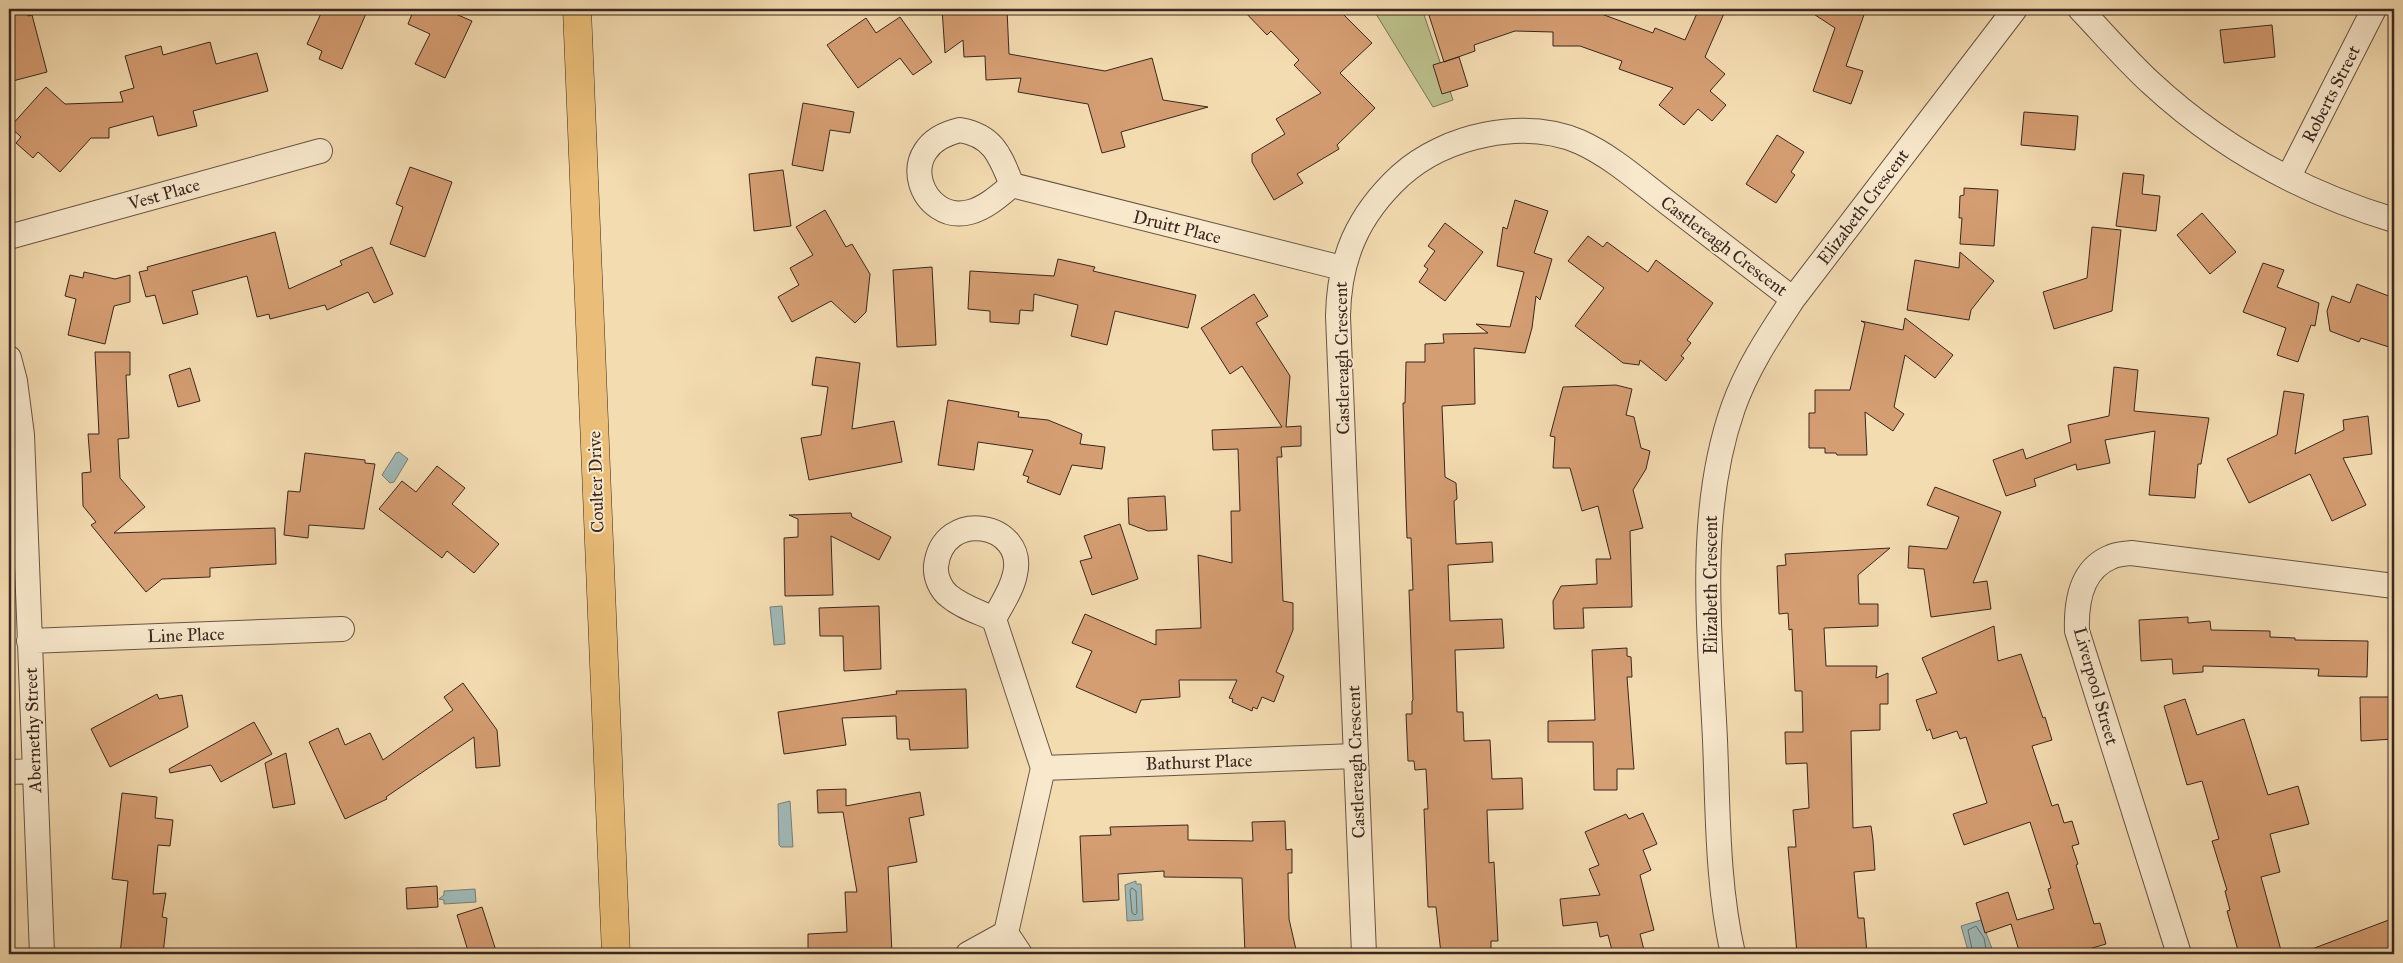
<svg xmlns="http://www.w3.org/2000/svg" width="2403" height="963" font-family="'IM FELL Great Primer',serif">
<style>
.green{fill:#bcc08b;stroke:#7a7456}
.water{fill:#9fb9b6;stroke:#767f7a}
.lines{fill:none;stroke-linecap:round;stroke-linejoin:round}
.shore{stroke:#6c706b;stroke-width:1}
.building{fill:#d59d72;stroke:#392720}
.street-casing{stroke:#685444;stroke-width:26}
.primary-casing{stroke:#392720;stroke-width:29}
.street{stroke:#f8e8cc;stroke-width:24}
.primary{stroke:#eabe78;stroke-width:28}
.labels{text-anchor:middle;stroke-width:4;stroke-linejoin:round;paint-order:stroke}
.street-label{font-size:18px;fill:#392720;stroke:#f8e8cc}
</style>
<rect width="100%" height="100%" fill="#f4dcb1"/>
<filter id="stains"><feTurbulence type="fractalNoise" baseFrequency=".004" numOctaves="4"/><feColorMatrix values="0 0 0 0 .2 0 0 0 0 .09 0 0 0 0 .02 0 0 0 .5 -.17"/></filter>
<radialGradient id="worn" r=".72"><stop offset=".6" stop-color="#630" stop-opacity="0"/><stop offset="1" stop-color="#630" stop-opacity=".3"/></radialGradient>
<!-- green -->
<path class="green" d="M 1373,9 L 1422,9 L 1453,100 L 1433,107 Z"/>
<!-- water -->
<path class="water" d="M 399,452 L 408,459 L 394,482 L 390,483 L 382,475 L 396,453 Z
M 782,606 L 785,644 L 774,645 L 770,607 Z
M 790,801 L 793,847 L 781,847 L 779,845 L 778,804 Z
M 1136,881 L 1136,884 L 1141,884 L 1143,920 L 1127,921 L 1125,885 Z
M 475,889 L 476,902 L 444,904 L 444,900 L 439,899 L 444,895 L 444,891 Z
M 1981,920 L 1993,951 L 1991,954 L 1969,954 L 1961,926 Z"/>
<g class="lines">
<!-- shore -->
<path class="shore" d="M 1132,888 L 1136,891 L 1137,913 L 1135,915 L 1132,913 L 1130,891 Z
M 1973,954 L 1968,930 L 1976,926 L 1984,938 L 1987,954"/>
</g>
<!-- building -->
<path class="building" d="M 9,9 L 26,9 L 28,16 L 32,15 L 47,72 L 9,82 Z
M 323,9 L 368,9 L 342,69 L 319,59 L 322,51 L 307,44 Z
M 414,9 L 444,9 L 472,21 L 445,78 L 415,64 L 430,34 L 408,24 Z
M 942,9 L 1007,9 L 1009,54 L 1105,71 L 1152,58 L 1163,100 L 1208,107 L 1121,132 L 1125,147 L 1102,153 L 1088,104 L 1018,92 L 1021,78 L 986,80 L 985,56 L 964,57 L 963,40 L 945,53 Z
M 1242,9 L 1338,9 L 1372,43 L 1340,73 L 1375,108 L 1337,145 L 1339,149 L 1297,174 L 1303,183 L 1274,200 L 1252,162 L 1252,154 L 1285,134 L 1276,119 L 1321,93 L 1294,65 L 1299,60 L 1271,31 L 1267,35 Z
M 1427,9 L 1460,9 L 1462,14 L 1479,9 L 1588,9 L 1653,33 L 1655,28 L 1685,40 L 1699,9 L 1726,9 L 1705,57 L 1725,74 L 1710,91 L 1726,105 L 1712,121 L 1698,109 L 1684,125 L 1659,105 L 1673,88 L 1619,69 L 1622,61 L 1580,46 L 1553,46 L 1553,32 L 1515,31 L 1474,45 L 1475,51 L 1444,62 Z
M 1806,9 L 1866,9 L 1846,66 L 1863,71 L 1851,104 L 1813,91 L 1835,28 Z
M 900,17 L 932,62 L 913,75 L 900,58 L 858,88 L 827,45 L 866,18 L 876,33 Z
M 2272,25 L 2275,57 L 2224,63 L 2220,30 Z
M 210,42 L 216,64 L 257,53 L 268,91 L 193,111 L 197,126 L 158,136 L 153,116 L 109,128 L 109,138 L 91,138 L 60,172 L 38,152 L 33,158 L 16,143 L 21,137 L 10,127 L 46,87 L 65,104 L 123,102 L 120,92 L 134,88 L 125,56 L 161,46 L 163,55 Z
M 1459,57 L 1468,86 L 1442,94 L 1433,65 Z
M 803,103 L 854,112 L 850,133 L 830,130 L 823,171 L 792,165 Z
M 2024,112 L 2078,116 L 2075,150 L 2021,145 Z
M 1777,135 L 1804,152 L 1791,172 L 1795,175 L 1776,203 L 1746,184 Z
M 410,167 L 452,182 L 425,257 L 390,244 L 403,207 L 396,204 Z
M 783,170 L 791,226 L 754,231 L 749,174 Z
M 2123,173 L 2144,175 L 2142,194 L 2160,196 L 2156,231 L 2116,226 Z
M 1964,188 L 1998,190 L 1994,246 L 1960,244 L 1962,218 L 1959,218 L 1960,196 L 1964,195 Z
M 1515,200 L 1548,211 L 1534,253 L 1552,259 L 1540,300 L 1536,296 L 1532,328 L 1525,353 L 1474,348 L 1475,404 L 1442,406 L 1445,477 L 1456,483 L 1457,499 L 1454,501 L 1456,544 L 1492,542 L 1493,562 L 1448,565 L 1450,621 L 1502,619 L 1504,648 L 1455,650 L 1457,712 L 1463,712 L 1464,741 L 1490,740 L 1492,779 L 1522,778 L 1523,809 L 1487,810 L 1489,863 L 1494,862 L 1498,941 L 1491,941 L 1491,949 L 1472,950 L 1473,954 L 1441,954 L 1436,907 L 1428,907 L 1424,809 L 1428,809 L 1426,769 L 1415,770 L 1414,761 L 1408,761 L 1406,714 L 1412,714 L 1412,701 L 1413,700 L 1409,590 L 1413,590 L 1411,538 L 1407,538 L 1406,510 L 1403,403 L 1405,403 L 1406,362 L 1425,362 L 1425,344 L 1444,343 L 1443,334 L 1488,333 L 1476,324 L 1510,327 L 1524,272 L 1497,266 L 1503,227 L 1507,229 Z
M 825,210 L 846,247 L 852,244 L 870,274 L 866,312 L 855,323 L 831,301 L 792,322 L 778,297 L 799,285 L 790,268 L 813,255 L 796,227 Z
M 2202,213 L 2236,252 L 2210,274 L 2177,235 Z
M 1445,223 L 1483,252 L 1445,301 L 1419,282 L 1428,269 L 1424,266 L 1435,251 L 1428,246 Z
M 2092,227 L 2121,230 L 2112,311 L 2054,329 L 2043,292 L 2087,278 Z
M 275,232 L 289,289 L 342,265 L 340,261 L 372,247 L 393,294 L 374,303 L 368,292 L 327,310 L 325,305 L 270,319 L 269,314 L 257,317 L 247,276 L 192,291 L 198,314 L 163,324 L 155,295 L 146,297 L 139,272 L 148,270 L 147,267 Z
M 1588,236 L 1603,247 L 1607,242 L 1648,272 L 1656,260 L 1713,303 L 1687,340 L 1691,343 L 1681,356 L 1684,358 L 1666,381 L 1640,360 L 1639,365 L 1623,363 L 1575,326 L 1604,288 L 1568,261 Z
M 1960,252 L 1994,281 L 1971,310 L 1969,320 L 1907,310 L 1915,260 L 1959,268 Z
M 1058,259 L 1095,267 L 1093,271 L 1196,295 L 1188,328 L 1115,311 L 1107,345 L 1071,336 L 1078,305 L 1034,294 L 1033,311 L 1020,310 L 1019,324 L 990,322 L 990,311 L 968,309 L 970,271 L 1054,276 Z
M 2263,263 L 2284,270 L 2277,287 L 2319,303 L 2315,326 L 2311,325 L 2298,362 L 2277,355 L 2286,328 L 2243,312 Z
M 932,267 L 936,345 L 897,347 L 893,270 Z
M 84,272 L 115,279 L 130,275 L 130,302 L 114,306 L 105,344 L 68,335 L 76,299 L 65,296 L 70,275 L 83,278 Z
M 2357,284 L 2394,298 L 2394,331 L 2389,347 L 2361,338 L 2359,342 L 2330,331 L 2327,311 L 2332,296 L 2350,303 Z
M 1254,294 L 1268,316 L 1256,323 L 1290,376 L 1286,427 L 1301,426 L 1301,446 L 1281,447 L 1282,457 L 1277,457 L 1283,601 L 1293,603 L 1293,630 L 1276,672 L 1284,676 L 1274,702 L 1262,697 L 1257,709 L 1253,707 L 1252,711 L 1232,702 L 1233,699 L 1229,698 L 1237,680 L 1179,680 L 1180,697 L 1141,700 L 1136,713 L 1076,687 L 1092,651 L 1072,643 L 1085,614 L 1156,645 L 1156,630 L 1201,628 L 1198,555 L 1232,563 L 1231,511 L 1240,511 L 1238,449 L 1213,450 L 1212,430 L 1282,427 L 1242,366 L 1230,374 L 1201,328 Z
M 1905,318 L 1953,355 L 1935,378 L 1905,355 L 1894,407 L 1904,414 L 1893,431 L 1865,412 L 1867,455 L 1837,455 L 1836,453 L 1825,453 L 1825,448 L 1809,448 L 1809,413 L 1815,413 L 1815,390 L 1850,390 L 1865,323 L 1861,321 L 1903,330 Z
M 95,352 L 130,352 L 130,375 L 126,375 L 129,438 L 118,439 L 120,478 L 145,507 L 114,533 L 275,528 L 276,564 L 210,568 L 210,577 L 162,579 L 146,592 L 91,525 L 96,522 L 83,506 L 82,473 L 91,472 L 88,434 L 99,434 Z
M 816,357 L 860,363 L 852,429 L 894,421 L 902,462 L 809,480 L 801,438 L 821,435 L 828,387 L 812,385 Z
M 2114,367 L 2138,370 L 2134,411 L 2209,418 L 2201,464 L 2198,464 L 2195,498 L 2149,495 L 2155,431 L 2105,440 L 2110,463 L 2077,470 L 2076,464 L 2034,479 L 2036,486 L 2006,496 L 1993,460 L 2023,449 L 2026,459 L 2071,442 L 2068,425 L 2109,416 Z
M 190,368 L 200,401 L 178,407 L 169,375 Z
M 1616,385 L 1632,389 L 1626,415 L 1634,417 L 1641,448 L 1650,451 L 1646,469 L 1633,490 L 1643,528 L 1630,531 L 1632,607 L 1583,608 L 1584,628 L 1554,629 L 1553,601 L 1561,586 L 1597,584 L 1596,559 L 1611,559 L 1598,506 L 1582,511 L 1570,468 L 1553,468 L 1555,437 L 1550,436 L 1563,387 Z
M 2284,391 L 2304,394 L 2295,454 L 2344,430 L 2343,420 L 2368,416 L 2372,454 L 2343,458 L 2366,505 L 2332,521 L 2310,474 L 2249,503 L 2227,459 L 2277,435 Z
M 948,400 L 1019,412 L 1018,417 L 1048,420 L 1082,434 L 1080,444 L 1105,447 L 1102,469 L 1072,465 L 1060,495 L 1027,482 L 1029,477 L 1023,475 L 1033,450 L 978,442 L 974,470 L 938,465 Z
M 305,453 L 365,460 L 365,463 L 375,464 L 364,529 L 309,525 L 308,538 L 284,535 L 288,491 L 300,492 Z
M 437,466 L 465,488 L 452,504 L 499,544 L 474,573 L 447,551 L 442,558 L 379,509 L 402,481 L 416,492 Z
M 1935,487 L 2001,512 L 1973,583 L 1987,581 L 1991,609 L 1931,617 L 1924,569 L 1908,568 L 1909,546 L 1947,549 L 1959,517 L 1927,505 Z
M 1165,496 L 1167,530 L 1148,531 L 1129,524 L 1128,498 Z
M 851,513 L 852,517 L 891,537 L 879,560 L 831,536 L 833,595 L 785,596 L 784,538 L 798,537 L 798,519 L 789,515 Z
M 1120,524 L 1138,579 L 1092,595 L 1080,561 L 1092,558 L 1084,536 Z
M 1890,548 L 1858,575 L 1859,604 L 1878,604 L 1878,626 L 1824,628 L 1826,666 L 1877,666 L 1876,678 L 1888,673 L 1888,704 L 1880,704 L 1880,730 L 1851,731 L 1853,828 L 1871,826 L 1873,840 L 1875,870 L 1854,872 L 1858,918 L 1864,918 L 1867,954 L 1797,954 L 1788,847 L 1796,847 L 1793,810 L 1809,808 L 1807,763 L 1786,764 L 1785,732 L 1803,732 L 1802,691 L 1795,691 L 1792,629 L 1789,630 L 1788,613 L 1779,614 L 1777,566 L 1786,565 L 1785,554 Z
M 879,606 L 881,669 L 844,671 L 843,636 L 820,636 L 819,608 Z
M 2188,617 L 2188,623 L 2210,621 L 2211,630 L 2270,631 L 2270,637 L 2295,638 L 2295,640 L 2368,641 L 2367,677 L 2318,676 L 2319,669 L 2203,666 L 2203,672 L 2173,674 L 2172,659 L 2141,661 L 2139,620 Z
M 1994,626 L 1998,661 L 2021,654 L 2043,718 L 2045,717 L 2052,740 L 2032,746 L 2052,806 L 2058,804 L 2064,823 L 2072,821 L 2079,844 L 2072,846 L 2078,864 L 2076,865 L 2094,924 L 2100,923 L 2106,944 L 2072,954 L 2020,954 L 2011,924 L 1985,933 L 1976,903 L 2008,892 L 2017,920 L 2054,909 L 2048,889 L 2051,888 L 2030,822 L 1964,845 L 1953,814 L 1987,803 L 1966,737 L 1960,739 L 1957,731 L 1933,739 L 1930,729 L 1927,731 L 1916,700 L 1937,693 L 1922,658 Z
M 1627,648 L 1627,656 L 1631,657 L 1632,677 L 1627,677 L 1634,769 L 1617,769 L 1617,790 L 1594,790 L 1593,742 L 1548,742 L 1548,721 L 1595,720 L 1592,650 Z
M 463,683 L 497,730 L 500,766 L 476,768 L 474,737 L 386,797 L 387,799 L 345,819 L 309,742 L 338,728 L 345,745 L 370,733 L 383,760 L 453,710 L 444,697 Z
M 966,689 L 968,748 L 910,750 L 909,739 L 897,739 L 896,716 L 842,718 L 846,745 L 784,754 L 778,712 L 897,694 L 896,691 Z
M 157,694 L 159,699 L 182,695 L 188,727 L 110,767 L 91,729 Z
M 2360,697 L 2394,697 L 2394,739 L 2361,741 Z
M 2185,699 L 2197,735 L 2244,719 L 2268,795 L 2298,786 L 2309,824 L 2270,834 L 2280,872 L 2261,877 L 2282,954 L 2239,954 L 2227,911 L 2230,910 L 2225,891 L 2227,890 L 2212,841 L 2219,839 L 2202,781 L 2187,785 L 2164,706 Z
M 254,722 L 272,754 L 221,782 L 211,765 L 170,773 L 169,769 Z
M 286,753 L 295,804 L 273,808 L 265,763 Z
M 846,789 L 846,806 L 920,792 L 924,815 L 909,818 L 917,862 L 888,867 L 892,954 L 808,954 L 808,934 L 847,932 L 845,892 L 857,892 L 843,812 L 818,813 L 817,790 Z
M 122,793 L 157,797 L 155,818 L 173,820 L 170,846 L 158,845 L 153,894 L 166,893 L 162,917 L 167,918 L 163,954 L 120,954 L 128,881 L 112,879 Z
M 1643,813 L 1657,844 L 1643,850 L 1651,870 L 1640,875 L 1654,930 L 1640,934 L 1645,954 L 1613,954 L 1608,935 L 1600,937 L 1597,922 L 1563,926 L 1560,899 L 1600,895 L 1589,869 L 1599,865 L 1585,832 L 1626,814 L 1629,819 Z
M 1285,821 L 1286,850 L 1292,849 L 1292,873 L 1288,873 L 1289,919 L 1297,954 L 1245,954 L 1242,878 L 1164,877 L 1164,871 L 1118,874 L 1119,900 L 1083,902 L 1080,836 L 1111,835 L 1110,827 L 1188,825 L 1188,840 L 1253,841 L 1252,822 Z
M 437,886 L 438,907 L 407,909 L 406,888 Z
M 482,907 L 497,954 L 469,954 L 457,915 Z
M 2394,918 L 2394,954 L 2304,954 L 2304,952 Z"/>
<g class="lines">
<defs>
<path id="street" d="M 2080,9 C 2103,33 2126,60 2151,83 C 2220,147 2304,193 2394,220
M 960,130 C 994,136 1000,156 1012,185 C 1000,195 986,208 970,212 C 922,225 890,146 960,130 Z
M 2288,178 L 2374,9
M 1012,185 L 1342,268
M 9,237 L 320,151
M 9,358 L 15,381 L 22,435 L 42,954
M 994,619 C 1001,605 1012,590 1015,574 C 1027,523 943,507 936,566 C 935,577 941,590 949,596 C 962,607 979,612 994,619 L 1043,768 L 1355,756
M 29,641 L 342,629
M 9,772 L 35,771
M 968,954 L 1006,933
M 1020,954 L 1006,933 L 1043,768
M 1364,954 L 1338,316 C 1339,258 1358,215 1400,176 C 1445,135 1524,118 1580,142 C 1611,156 1638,180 1664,200 C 1707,233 1750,266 1793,299
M 1733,954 C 1717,884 1718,812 1715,740 C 1710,630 1696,514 1733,408 C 1747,368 1770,334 1793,299 L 2015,9
M 2179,954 L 2077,631 C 2076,603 2081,569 2111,557 C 2117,554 2125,554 2131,553 L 2394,586"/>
<path id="primary" d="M 577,9 L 616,954"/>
</defs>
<!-- street casing -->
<use href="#street" class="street-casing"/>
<!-- primary casing -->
<use href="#primary" class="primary-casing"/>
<!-- street -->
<use href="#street" class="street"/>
<!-- primary -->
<use href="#primary" class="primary"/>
</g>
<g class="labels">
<!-- street labels -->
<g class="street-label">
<text transform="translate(2331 94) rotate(-63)" y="6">Roberts Street</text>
<text transform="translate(164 194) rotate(-16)" y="6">Vest Place</text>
<text transform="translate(1863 207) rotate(-53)" y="6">Elizabeth Crescent</text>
<text transform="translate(1177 227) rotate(14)" y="6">Druitt Place</text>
<text transform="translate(1724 246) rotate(37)" y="6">Castlereagh Crescent</text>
<text transform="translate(1342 358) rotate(-91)" y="6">Castlereagh Crescent</text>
<text transform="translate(596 482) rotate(-92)" y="6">Coulter Drive</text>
<text transform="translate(1711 585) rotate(-90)" y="6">Elizabeth Crescent</text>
<text transform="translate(186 635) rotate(-2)" y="6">Line Place</text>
<text transform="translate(2096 686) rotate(74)" y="6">Liverpool Street</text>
<text transform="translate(33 730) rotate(-92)" y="6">Abernethy Street</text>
<text transform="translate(1199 762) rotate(-2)" y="6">Bathurst Place</text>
<text transform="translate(1356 762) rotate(-92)" y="6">Castlereagh Crescent</text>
</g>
</g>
<!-- margin -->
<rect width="2403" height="963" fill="none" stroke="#f4dcb1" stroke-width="30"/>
<rect x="10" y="10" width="2383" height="943" fill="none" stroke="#392720" stroke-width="2.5"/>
<rect x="15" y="15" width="2373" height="933" fill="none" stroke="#392720"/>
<rect width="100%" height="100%" filter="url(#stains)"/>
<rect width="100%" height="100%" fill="url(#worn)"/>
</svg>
